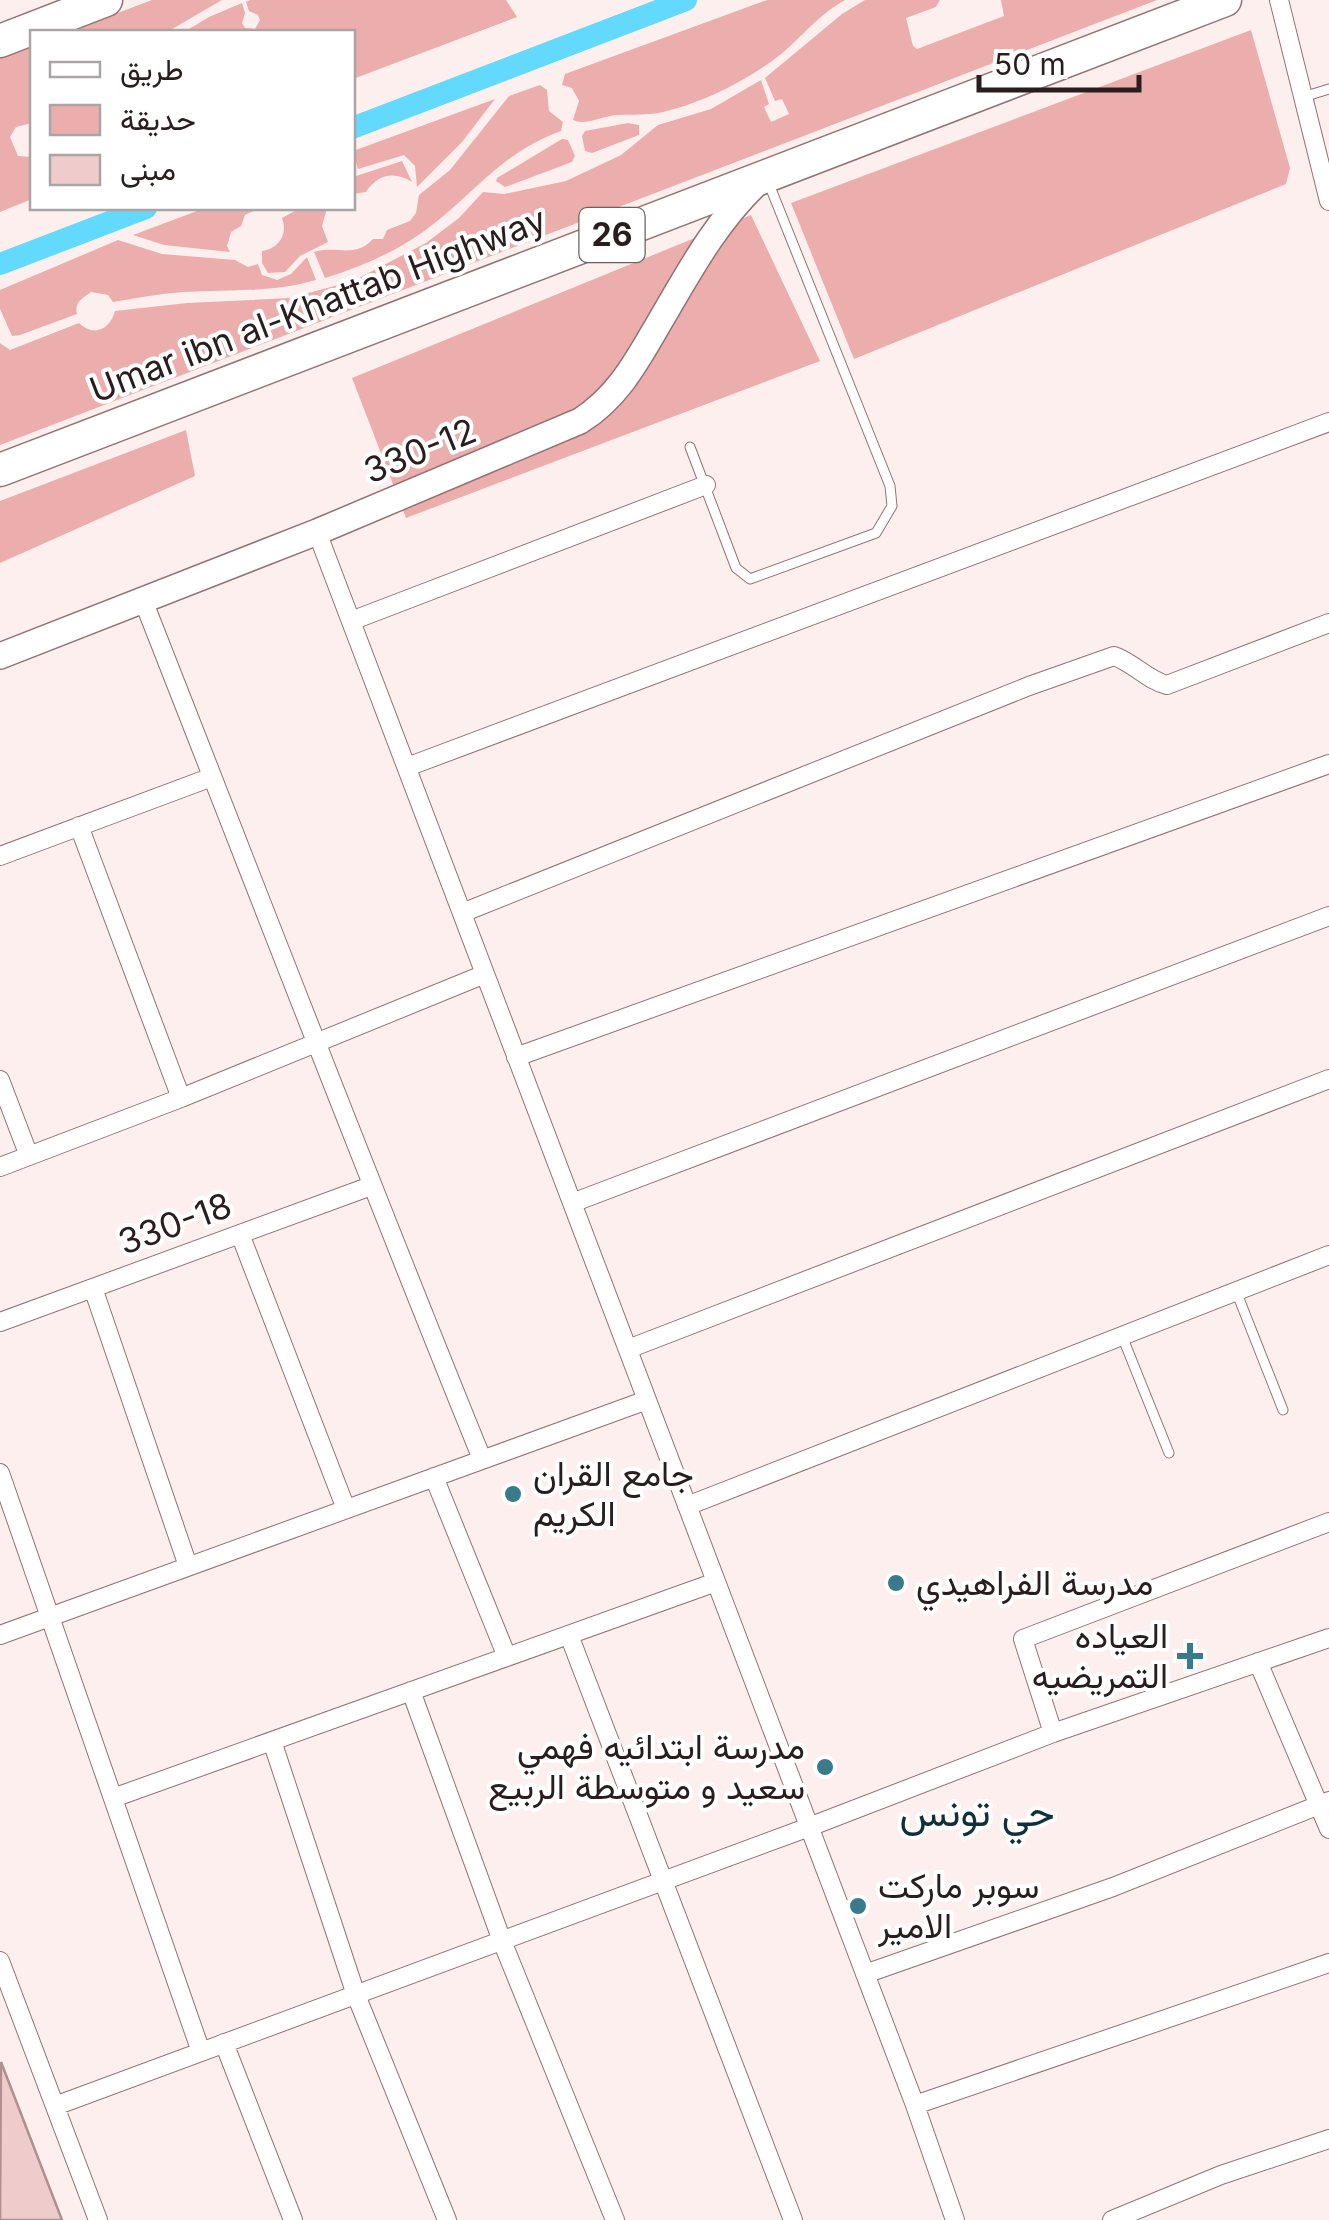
<svg xmlns="http://www.w3.org/2000/svg" width="1329" height="2220" font-family="Inter,Vazirmatn,sans-serif">
<style>
.green{fill:#ebaeac}
.lines{fill:none;stroke-linecap:round;stroke-linejoin:round}
.canal{stroke:#62d9fd;stroke-width:22}
.building{fill:#efcccb;stroke:#b0908e;stroke-width:2.5}
.lane-casing{stroke:#927371;stroke-width:11}
.street-casing{stroke:#927371;stroke-width:20}
.secondary-casing{stroke:#927371;stroke-width:28}
.highway-casing{stroke:#927371;stroke-width:35}
.lane{stroke:#fff;stroke-width:9}
.street{stroke:#fff;stroke-width:18}
.secondary{stroke:#fff;stroke-width:25}
.highway{stroke:#fff;stroke-width:32}
.poi-dot{fill:#3a7a8d;stroke:#fff;stroke-width:4}
.labels{text-anchor:middle;stroke-width:8;stroke-linejoin:round;paint-order:stroke}
.shield{fill:#fff;stroke:#6a6161;stroke-width:2.5}
.shield-label{font-size:32px;font-weight:bold;fill:#2a1d1d}
.street-label{font-size:35px;fill:#2a1d1d;stroke:#fff}
.poi-label{font-size:35px;fill:#2a1d1d;stroke:#fff;text-anchor:start}
.quarter-label{font-size:40px;fill:#11303a;stroke:#fff}
</style>
<rect width="100%" height="100%" fill="#fdefee"/>
<!-- green -->
<path class="green" d="M 152,0 L 222,0 L 167,32 L 67,32 Z
M 250,0 L 506,0 L 517,17 L 353,79 L 352,32 L 184,32 L 209,17 L 242,3 L 245,13 L 242,23 L 245,28 L 255,29 L 260,20 L 258,15 L 249,11 L 246,2 Z
M 767,0 L 845,0 C 819,14 802,37 780,55 C 748,80 703,103 663,112 C 648,116 632,114 617,115 C 602,116 585,126 573,120 L 579,101 L 572,88 L 562,85 L 565,74 Z
M 865,0 L 940,0 L 936,7 L 906,18 L 913,46 L 917,49 L 1004,16 L 1001,0 L 1157,0 L 0,445 L 0,343 L 10,350 L 79,323 C 93,337 110,330 115,311 L 187,303 L 290,298 L 353,281 L 426,243 L 459,218 L 483,192 L 504,194 L 566,181 L 621,155 L 658,125 L 711,109 L 761,80 L 769,104 L 764,107 L 771,122 L 789,114 L 782,99 L 775,101 L 765,78 L 842,14 Z
M 1251,30 L 1290,168 L 1286,184 L 854,359 L 791,203 Z
M 32,46 L 32,123 L 16,127 L 10,137 L 18,156 L 32,157 L 32,199 L 0,212 L 0,58 Z
M 540,85 L 547,90 L 549,111 L 563,122 L 561,131 C 494,156 472,199 417,236 C 389,255 357,268 325,278 L 314,252 C 337,245 355,259 373,239 L 383,239 L 387,230 L 410,221 L 416,213 L 419,195 L 450,170 L 509,96 Z
M 495,99 L 462,142 L 417,187 L 415,166 L 404,155 L 358,169 L 353,151 Z
M 628,123 L 639,125 L 639,135 L 592,153 L 585,151 L 582,136 L 585,131 Z
M 562,139 L 568,140 L 575,156 L 572,162 L 505,187 L 496,181 L 497,178 Z
M 402,161 L 412,182 C 394,171 378,174 366,192 L 353,194 L 353,177 Z
M 205,208 L 260,208 L 245,215 L 241,226 L 231,232 L 227,246 L 230,252 L 164,245 L 133,235 Z
M 300,208 L 327,208 L 322,226 L 328,242 L 300,256 L 285,272 L 268,273 L 262,263 L 262,251 C 279,248 288,235 282,218 Z
M 751,215 L 820,361 L 406,518 L 352,378 Z
M 118,240 L 162,254 L 235,260 L 248,267 L 258,264 L 262,275 L 277,280 L 291,274 L 307,257 L 316,280 C 271,293 229,289 183,292 C 159,294 136,298 113,302 L 108,295 L 91,292 C 83,298 74,302 77,314 L 20,335 L 12,336 L 0,309 L 0,290 Z
M 186,430 L 195,476 L 0,563 L 0,501 Z"/>
<g class="lines">
<!-- canal -->
<path class="canal" d="M 352,128 L 686,0
M 0,264 L 146,208"/>
</g>
<!-- building -->
<path class="building" d="M 1,2062 L 62,2220 L 0,2220 Z"/>
<g class="lines">
<defs>
<path id="lane" d="M 1303,97 L 1329,89
M 690,447 L 736,568 L 750,579 L 876,533 L 892,506 L 890,486 L 769,184
M 1236,1291 L 1283,1410
M 1122,1336 L 1169,1453"/>
<path id="street" d="M 1279,0 L 1329,201
M 317,532 L 915,2105 L 955,2220
M 143,600 C 256,887 366,1174 482,1459
M 351,621 L 706,485
M 407,767 L 1329,422
M 79,826 L 181,1098
M 0,856 L 212,777
M 462,913 L 1029,686 L 1114,656 C 1134,663 1147,680 1167,685 L 1329,623
M 516,1057 L 1329,764
M 0,1080 L 29,1156
M 0,1167 L 181,1098 L 485,974
M 572,1203 L 1329,916
M 240,1234 L 346,1509
M 93,1288 L 188,1566
M 0,1322 L 371,1186
M 628,1349 L 1329,1079
M 0,1473 L 201,2052
M 434,1477 L 507,1657
M 687,1506 L 1329,1255
M 0,1635 L 647,1400
M 569,1635 L 793,2220
M 1258,1662 L 1329,1829
M 411,1691 L 502,1941 L 615,2220
M 1053,1733 L 1023,1639 L 1329,1522
M 272,1741 L 356,1995 L 447,2220
M 113,1798 L 716,1582
M 0,1961 L 98,2220
M 865,1974 L 1113,1887 L 1329,1801
M 224,2043 L 293,2220
M 915,2105 L 1329,1963
M 55,2106 L 809,1827 L 1053,1733 L 1329,1638
M 1112,2220 L 1221,2175 L 1329,2139"/>
<path id="secondary" d="M 0,656 L 317,532 L 580,421 C 620,396 639,357 662,318 C 690,270 716,222 757,183"/>
<path id="highway" d="M 0,41 L 106,0
M 0,470 L 1225,0"/>
</defs>
<!-- lane casing -->
<use href="#lane" class="lane-casing"/>
<!-- street casing -->
<use href="#street" class="street-casing"/>
<!-- secondary casing -->
<use href="#secondary" class="secondary-casing"/>
<!-- highway casing -->
<use href="#highway" class="highway-casing"/>
<!-- lane -->
<use href="#lane" class="lane"/>
<!-- street -->
<use href="#street" class="street"/>
<!-- secondary -->
<use href="#secondary" class="secondary"/>
<!-- highway -->
<use href="#highway" class="highway"/>
</g>
<!-- markers -->
<g class="poi-dot">
<circle cx="513" cy="1494" r="10"/>
<circle cx="896" cy="1583" r="10"/>
<path d="M1185 1641h10v10h10v10h-10v10h-10v-10h-10v-10h10z"/>
<circle cx="825" cy="1767" r="10"/>
<circle cx="858" cy="1906" r="10"/>
</g>
<g class="labels">
<!-- shield labels -->
<rect class="shield" x="579.5" y="208" width="65" height="54" rx="8"/>
<g class="shield-label">
<text x="612" y="246">26</text>
</g>
<!-- street labels -->
<g class="street-label">
<text transform="translate(318 305) rotate(-21)" y="12">Umar ibn al-Khattab Highway</text>
<text transform="translate(420 451) rotate(-22)" y="12">330-12</text>
<text transform="translate(175 1224) rotate(-20)" y="12">330-18</text>
</g>
<!-- poi labels -->
<g class="poi-label">
<text x="533" y="1486">جامع القران<tspan x="533" dy="40">الكريم</tspan></text>
<text x="916" y="1595">مدرسة الفراهيدي</text>
<text x="1168" y="1648" text-anchor="end">العياده<tspan x="1168" dy="40">التمريضيه</tspan></text>
<text x="805" y="1759" text-anchor="end">مدرسة ابتدائيه فهمي<tspan x="805" dy="40">سعيد و متوسطة الربيع</tspan></text>
<text x="878" y="1898">سوبر ماركت<tspan x="878" dy="40">الامير</tspan></text>
</g>
<!-- quarter labels -->
<g class="quarter-label">
<text x="977" y="1826">حي تونس</text>
</g>
</g>
<!-- legend -->
<rect x="30" y="30" width="325" height="180" fill="#ffffff" stroke="#aaa5a5" stroke-width="2.5"/>
<rect x="50" y="62" width="50" height="15" fill="#ffffff" stroke="#aaa5a5" stroke-width="2.5"/>
<text x="120" y="80" font-size="30" fill="#2a1d1d">طريق</text>
<rect x="50" y="105" width="50" height="30" fill="#ebaeac" stroke="#aaa5a5" stroke-width="2.5"/>
<text x="120" y="130" font-size="30" fill="#2a1d1d">حديقة</text>
<rect x="50" y="155" width="50" height="30" fill="#efcccb" stroke="#aaa5a5" stroke-width="2.5"/>
<text x="120" y="180" font-size="30" fill="#2a1d1d">مبنى</text>
<!-- scale -->
<path d="M979 75v15h160v-15" fill="none" stroke="#2a1d1d" stroke-width="5"/>
<text x="994" y="75" font-size="30" fill="#2a1d1d" stroke="#ffffff" stroke-width="8" paint-order="stroke">50 m</text>
</svg>
